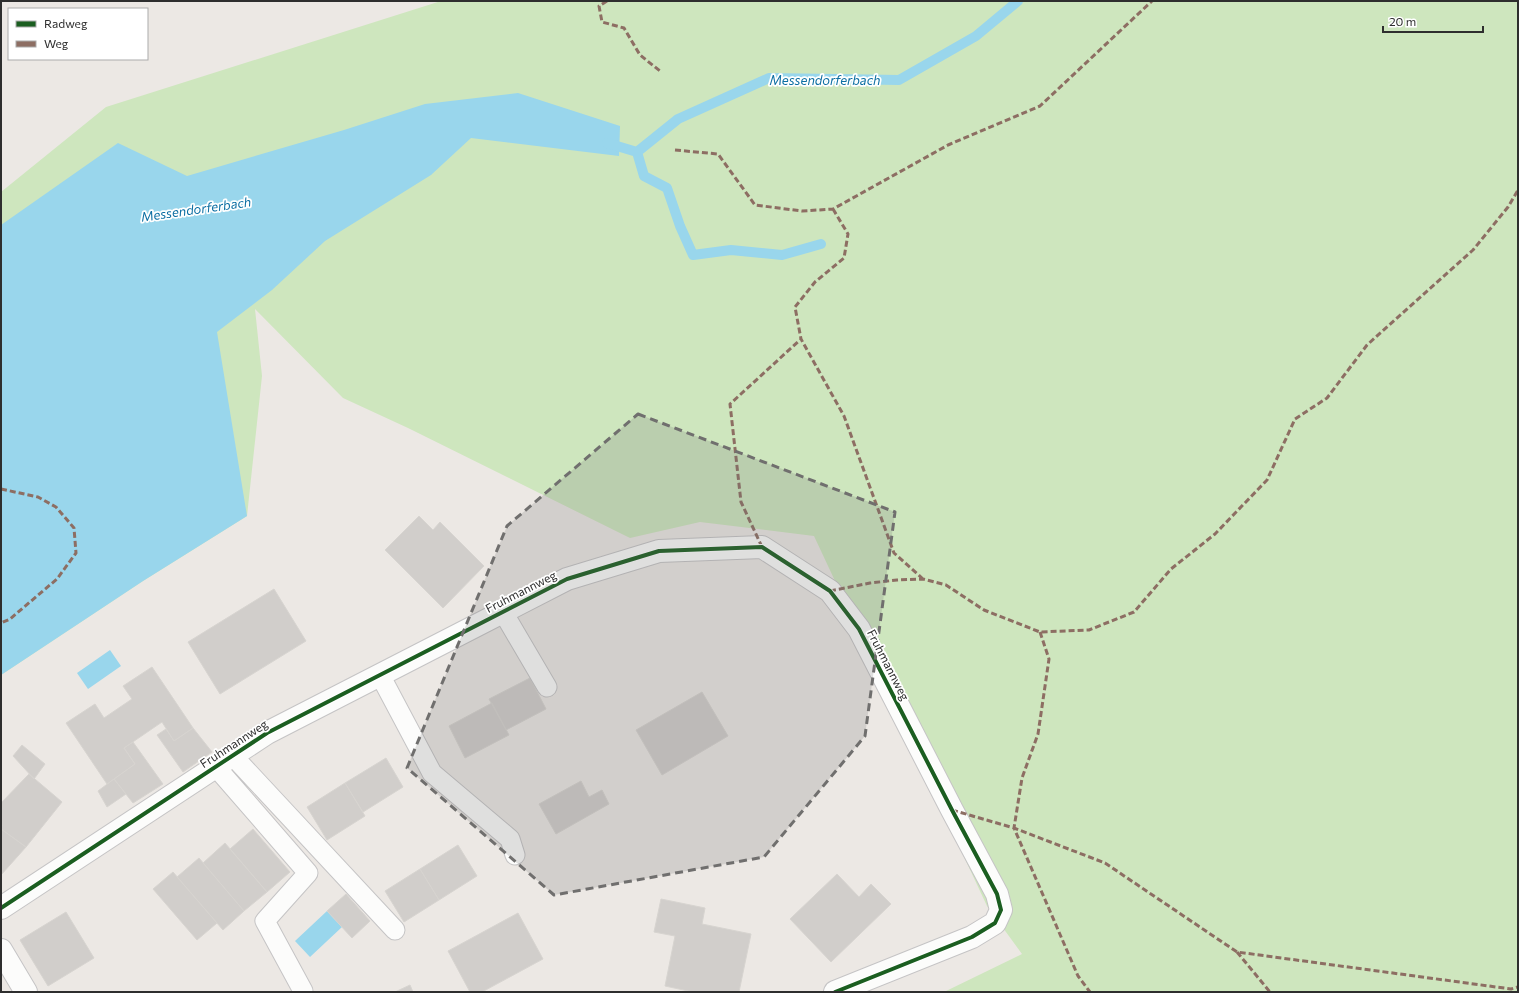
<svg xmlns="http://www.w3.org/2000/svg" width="1519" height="993" font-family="Commissioner,sans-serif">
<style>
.green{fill:#cee6be}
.water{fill:#99d6ec}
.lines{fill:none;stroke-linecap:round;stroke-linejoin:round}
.stream{stroke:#99d6ec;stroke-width:10}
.building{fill:#d1cecb;stroke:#d7d4d0}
.service-casing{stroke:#c5c4c5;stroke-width:21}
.minor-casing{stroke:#c5c4c5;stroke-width:24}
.service{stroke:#fcfcfb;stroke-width:19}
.minor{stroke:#fcfcfb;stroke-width:22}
.quiet{stroke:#8d6e63;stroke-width:3;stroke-dasharray:6 3;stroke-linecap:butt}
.cycleway-casing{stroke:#fff;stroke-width:6}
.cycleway{stroke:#1b5e20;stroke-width:4}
.marked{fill:#706f6e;fill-opacity:0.2;stroke:#706f6e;stroke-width:3;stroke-dasharray:8 5;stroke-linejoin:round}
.labels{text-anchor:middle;stroke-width:3.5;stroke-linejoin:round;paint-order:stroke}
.street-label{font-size:12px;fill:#2e2e2e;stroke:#fff}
.water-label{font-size:13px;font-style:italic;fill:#0d6fa3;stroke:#fff}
</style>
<rect width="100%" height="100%" fill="#ece8e4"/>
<!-- green -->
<path class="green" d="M 441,1 L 1518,1 L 1518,992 L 944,992 L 1022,954 L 987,906 L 814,536 L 700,522 L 630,538 L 408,428 L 343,398 L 255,309 L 262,376 L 247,516 L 143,581 L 1,675 L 1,192 L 106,107 Z"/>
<!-- water -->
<path class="water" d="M 518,93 L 620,126 L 619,156 L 471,138 L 431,175 L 325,241 L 272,290 L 217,332 L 247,516 L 143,581 L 1,675 L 1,225 L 118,143 L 187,176 L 344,130 L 425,104 Z
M 110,650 L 121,666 L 88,689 L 77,673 Z
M 327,911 L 342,927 L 310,957 L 295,941 Z"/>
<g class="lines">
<!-- stream -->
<path class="stream" d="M 607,143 L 637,152 L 678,119 L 769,78 L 899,80 L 976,36 L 1018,1
M 637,152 L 644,176 L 667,188 L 680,226 L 693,255 L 731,250 L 782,255 L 821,244"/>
</g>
<!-- building -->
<path class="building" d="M 419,516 L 433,530 L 440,522 L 484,566 L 443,608 L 385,550 Z
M 274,589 L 306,641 L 220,694 L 188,642 Z
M 152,667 L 193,728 L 174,741 L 162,722 L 124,748 L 135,764 L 107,784 L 66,723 L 95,704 L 104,718 L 132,699 L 123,686 Z
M 530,678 L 546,709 L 506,730 L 489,699 Z
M 702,692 L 728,736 L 662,775 L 636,730 Z
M 492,703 L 509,735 L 465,758 L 449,726 Z
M 193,728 L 212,752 L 183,772 L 157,735 L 166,729 L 174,741 Z
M 133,742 L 163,784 L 133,803 L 114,779 L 135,764 L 124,748 Z
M 22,745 L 45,764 L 34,779 L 13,756 Z
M 386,758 L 403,787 L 363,812 L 345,783 Z
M 29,774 L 62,802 L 26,847 L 1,829 L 2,825 L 1,824 L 1,803 Z
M 114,779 L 126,794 L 107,807 L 98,791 Z
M 581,781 L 589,797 L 602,790 L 609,804 L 556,834 L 539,804 Z
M 345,783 L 365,816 L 327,840 L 307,807 Z
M 1,829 L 26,847 L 1,875 Z
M 253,829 L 290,872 L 267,892 L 230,849 Z
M 225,843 L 267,892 L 244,911 L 203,863 Z
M 458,845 L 477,876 L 439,900 L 420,869 Z
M 199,858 L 244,911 L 223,930 L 177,877 Z
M 420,869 L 439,900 L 404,922 L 385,891 Z
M 173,872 L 217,923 L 197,940 L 153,889 Z
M 837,874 L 859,897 L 871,884 L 891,904 L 831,962 L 790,919 Z
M 346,894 L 370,921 L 352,938 L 327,911 Z
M 661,899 L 705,908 L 702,924 L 751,934 L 739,992 L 693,992 L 665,986 L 675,936 L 654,932 Z
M 66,912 L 94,958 L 48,986 L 20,940 Z
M 518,913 L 543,959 L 482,992 L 470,992 L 448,951 Z
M 410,985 L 413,992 L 395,992 Z"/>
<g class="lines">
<defs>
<path id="service" d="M 503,612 L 547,687
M 380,675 L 432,773 L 510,839 L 515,855
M 233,756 L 395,930
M 216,767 L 308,873 L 265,921 L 303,991"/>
<path id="minor" d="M 1,908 L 267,733 L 567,579 L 659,551 L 762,547 L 830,591 L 859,629 L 952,810 L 997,894 L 1001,910 L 995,923 L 972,937 L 835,992
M 1,950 L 26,992"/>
</defs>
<!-- service casing -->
<use href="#service" class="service-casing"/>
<!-- minor casing -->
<use href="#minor" class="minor-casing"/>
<!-- service -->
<use href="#service" class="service"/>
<!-- minor -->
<use href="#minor" class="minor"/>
<!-- quiet -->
<path class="quiet" d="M 607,1 L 599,6 L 602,22 L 624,28 L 640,55 L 660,71
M 675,150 L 718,154 L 755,205 L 802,211 L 833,209 L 948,145 L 1040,106 L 1152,1
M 833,209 L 848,234 L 844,258 L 815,282 L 795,307 L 801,339 L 844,416 L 894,553 L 923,579
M 1,489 L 38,497 L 56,507 L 74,528 L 76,553 L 57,579 L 10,619 L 1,623
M 762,547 L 741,502 L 730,404 L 801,339
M 830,591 L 870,583 L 897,580 L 923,579 L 946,585 L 984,610 L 1040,632 L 1089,630 L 1134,612 L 1171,569 L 1215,534 L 1267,480 L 1295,419 L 1327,398 L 1367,345 L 1473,250 L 1508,207 L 1518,190
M 1040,632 L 1049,659 L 1038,734 L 1022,778 L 1014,828 L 1078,976 L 1090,992
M 952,810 L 1014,828 L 1105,863 L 1237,952 L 1511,989 L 1518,987
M 1237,952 L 1270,992"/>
<defs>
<path id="cycleway" d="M 1,908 L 267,733 L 567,579 L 659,551 L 762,547 L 830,591 L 859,629 L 952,810 L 997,894 L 1001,910 L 995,923 L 972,937 L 835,992"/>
</defs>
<!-- cycleway casing -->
<use href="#cycleway" class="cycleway-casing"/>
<!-- cycleway -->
<use href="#cycleway" class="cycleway"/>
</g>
<!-- marked area -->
<path class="marked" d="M 638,414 L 895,512 L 865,736 L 764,857 L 554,895 L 407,768 L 507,526 Z"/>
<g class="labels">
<!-- street labels -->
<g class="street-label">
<text transform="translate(521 592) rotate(-27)" y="4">Fruhmannweg</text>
<text transform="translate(888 665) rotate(63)" y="4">Fruhmannweg</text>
<text transform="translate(234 744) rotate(-33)" y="4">Fruhmannweg</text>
</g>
<!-- water labels -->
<g class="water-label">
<text x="825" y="85">Messendorferbach</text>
<text transform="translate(196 209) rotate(-8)" y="5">Messendorferbach</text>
</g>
</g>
<!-- border -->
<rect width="1519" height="993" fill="none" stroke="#2e2e2e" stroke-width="4"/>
<!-- legend -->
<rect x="8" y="8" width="140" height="52" fill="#ffffff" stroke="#ababab"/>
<rect x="16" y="21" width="20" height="6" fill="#1b5e20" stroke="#ababab"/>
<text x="44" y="28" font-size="12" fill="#2e2e2e">Radweg</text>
<rect x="16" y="41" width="20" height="6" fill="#8d6e63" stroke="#ababab"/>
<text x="44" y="48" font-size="12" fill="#2e2e2e">Weg</text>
<!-- scale -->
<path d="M1383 26v6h100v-6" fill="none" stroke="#2e2e2e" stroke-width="2"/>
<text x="1389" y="26" font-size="12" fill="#2e2e2e" stroke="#ffffff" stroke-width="3" paint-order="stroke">20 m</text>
</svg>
